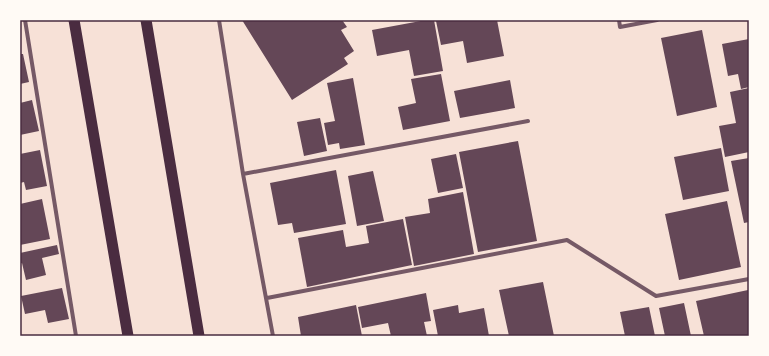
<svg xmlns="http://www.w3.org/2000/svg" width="769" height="356" font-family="Overpass,sans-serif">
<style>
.building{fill:#644757}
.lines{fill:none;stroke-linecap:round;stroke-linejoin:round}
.minor{stroke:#755966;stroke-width:4}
.trunk{stroke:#4a2c40;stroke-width:11}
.neatline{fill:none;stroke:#4a2c40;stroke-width:1.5}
</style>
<rect width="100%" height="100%" fill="#f7e1d7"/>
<!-- building -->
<path class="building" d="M 242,20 L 342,20 L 347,27 L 341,30 L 354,51 L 344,58 L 348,64 L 292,100 Z
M 426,20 L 434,20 L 443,71 L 414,76 L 409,50 L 377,56 L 372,30 Z
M 442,20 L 497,20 L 504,56 L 467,63 L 463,41 L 441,45 L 436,21 Z
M 702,30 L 717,107 L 677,116 L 661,38 Z
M 749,39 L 749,87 L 741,89 L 738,74 L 728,76 L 722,44 Z
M 20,54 L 23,54 L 29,82 L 20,84 Z
M 441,74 L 450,121 L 403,130 L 398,107 L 416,103 L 411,79 Z
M 353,78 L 365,145 L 340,149 L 339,143 L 328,145 L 324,123 L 335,121 L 327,83 Z
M 510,80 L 515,108 L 460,118 L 454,91 Z
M 749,88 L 749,152 L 725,157 L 719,126 L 736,123 L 730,92 Z
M 32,100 L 39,131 L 20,135 L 20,103 Z
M 320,118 L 327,151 L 304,156 L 297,122 Z
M 518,141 L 537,241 L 478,252 L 459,152 Z
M 721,148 L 729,191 L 683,200 L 674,157 Z
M 40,150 L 47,186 L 26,190 L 24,182 L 20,183 L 20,154 Z
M 456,154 L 463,188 L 438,193 L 431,159 Z
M 749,158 L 749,222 L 744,223 L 731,161 Z
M 336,170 L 346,224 L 294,233 L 292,223 L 278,225 L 270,183 Z
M 373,171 L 384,221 L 357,226 L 348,176 Z
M 463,192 L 474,254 L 414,266 L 405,217 L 430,213 L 428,199 Z
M 42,199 L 50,239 L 20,245 L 20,204 Z
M 727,201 L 741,267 L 679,280 L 665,214 Z
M 403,219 L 412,265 L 307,287 L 298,238 L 343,230 L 346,247 L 369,243 L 366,226 Z
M 57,245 L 59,254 L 42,258 L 46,275 L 26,280 L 22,263 L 20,264 L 20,253 Z
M 543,282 L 554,336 L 509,336 L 499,290 Z
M 62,288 L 69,319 L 48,323 L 45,310 L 25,314 L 21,296 Z
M 748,290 L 749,336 L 704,336 L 696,301 Z
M 426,293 L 431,321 L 424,322 L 427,336 L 391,336 L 388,323 L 362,328 L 358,307 Z
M 684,303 L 691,336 L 665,336 L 659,308 Z
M 356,305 L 362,336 L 301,336 L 298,317 Z
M 458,305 L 459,313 L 484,308 L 489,336 L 438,336 L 433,310 Z
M 649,307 L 655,336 L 625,336 L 620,312 Z"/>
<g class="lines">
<!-- minor -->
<path class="minor" d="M 25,20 L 76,336
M 219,20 L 243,174 L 273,336
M 619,20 L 620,27 L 657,20
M 243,174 L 528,121
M 267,298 L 567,240 L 656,296 L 749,279"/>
<!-- trunk -->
<path class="trunk" d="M 74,20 L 128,336
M 146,20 L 199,336"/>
</g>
<!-- border -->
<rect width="769" height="356" fill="none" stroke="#fffaf5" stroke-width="42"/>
<rect x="21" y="21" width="727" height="314" class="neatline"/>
</svg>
